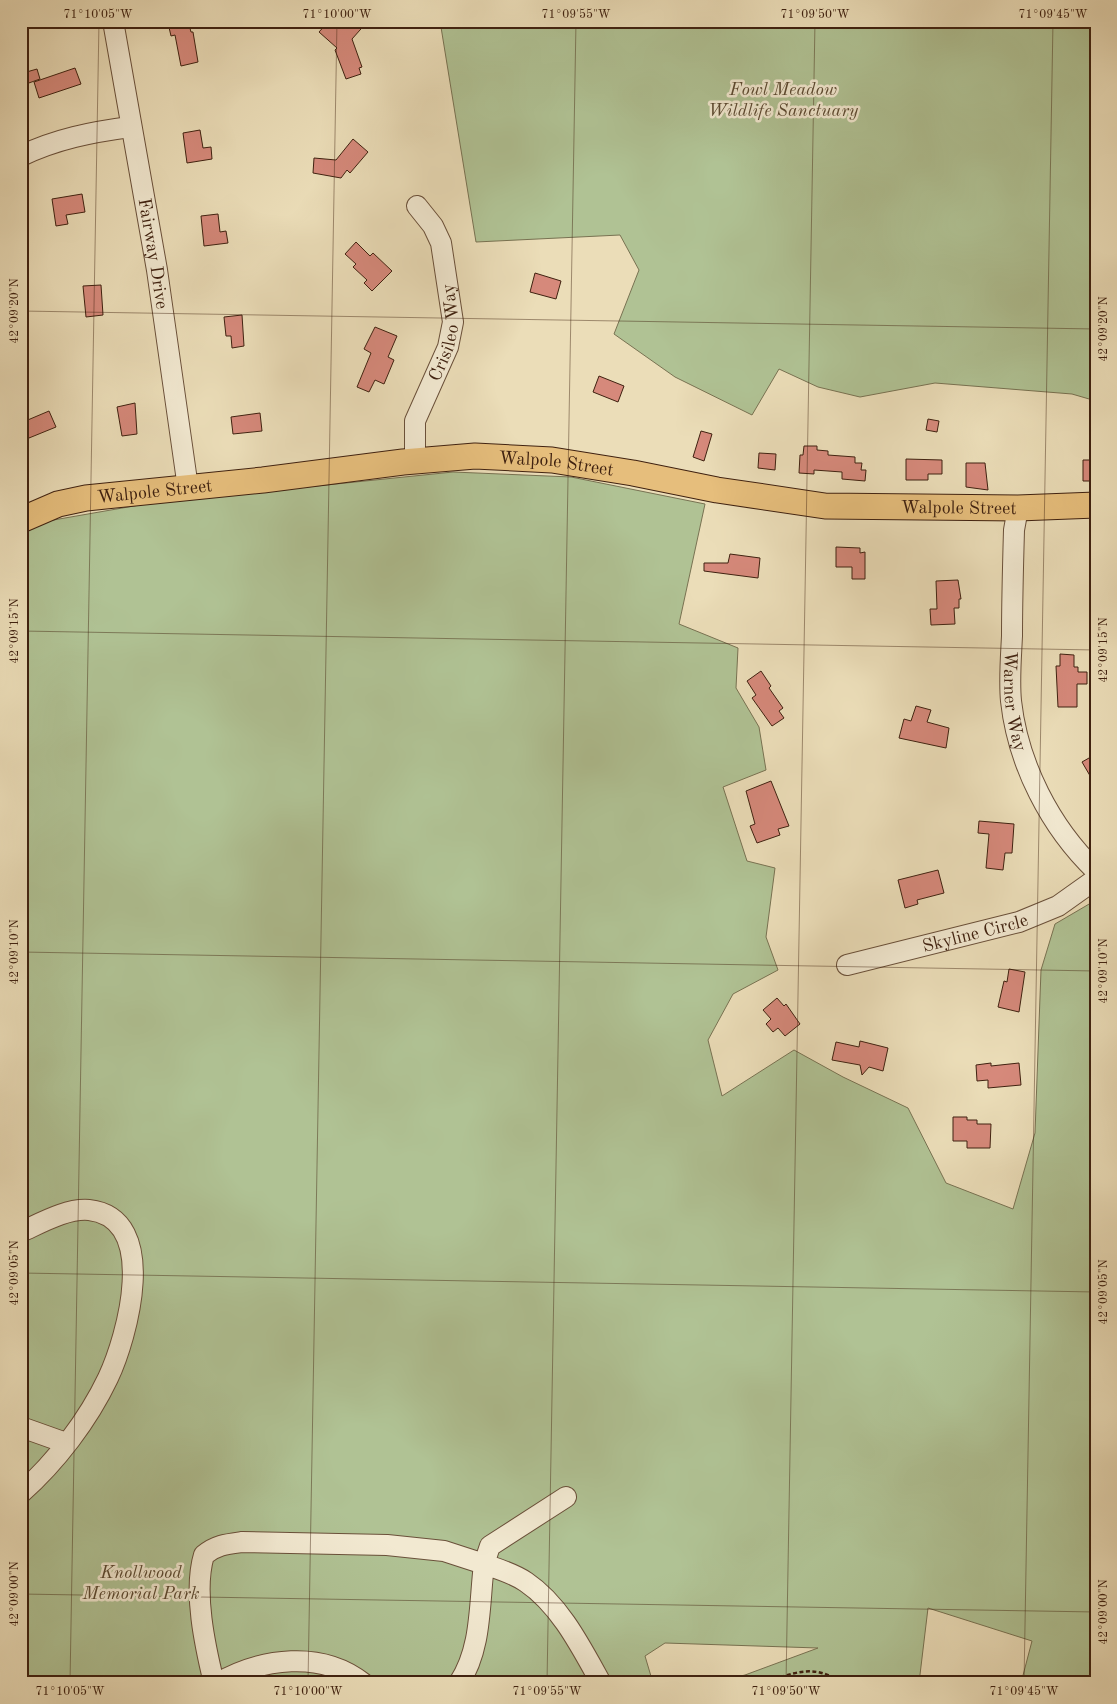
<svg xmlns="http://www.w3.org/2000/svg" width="1117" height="1704" font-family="'Old Standard TT',serif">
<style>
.green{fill:#b0c294;stroke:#787252}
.building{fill:#d6897b;stroke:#3f2110}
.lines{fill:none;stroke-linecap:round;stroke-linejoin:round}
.minor-casing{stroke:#6a503a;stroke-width:22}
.major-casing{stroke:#3f2110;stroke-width:27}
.path{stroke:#3f2110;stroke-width:2.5;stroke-dasharray:4 2.5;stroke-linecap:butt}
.minor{stroke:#f2e9d1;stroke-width:20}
.major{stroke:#e6be7c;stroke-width:25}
.ticks{fill:none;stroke:#3f2110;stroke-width:1;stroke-opacity:0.45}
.labels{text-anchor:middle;stroke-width:5;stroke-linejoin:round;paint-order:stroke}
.park-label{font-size:18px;font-style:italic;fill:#5b4931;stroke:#f2e9d1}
.street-label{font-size:18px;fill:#3f2110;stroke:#f2e9d1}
.neatline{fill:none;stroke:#3f2110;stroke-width:2}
.ticks-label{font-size:12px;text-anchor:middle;fill:#3f2110}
</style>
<rect width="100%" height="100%" fill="#ebddb8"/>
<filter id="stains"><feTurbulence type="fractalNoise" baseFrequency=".004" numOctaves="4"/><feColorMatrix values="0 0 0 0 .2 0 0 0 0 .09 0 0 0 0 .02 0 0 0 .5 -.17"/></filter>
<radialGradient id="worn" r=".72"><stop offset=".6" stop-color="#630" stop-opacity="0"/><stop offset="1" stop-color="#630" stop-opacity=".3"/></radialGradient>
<!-- green -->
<path class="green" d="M 440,21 L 1096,21 L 1096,401 L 1072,394 L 935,383 L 860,397 L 818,387 L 779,369 L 752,415 L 675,377 L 614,334 L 639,270 L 620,235 L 476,242 Z
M 453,472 L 571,477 L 705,504 L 679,624 L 738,648 L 736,688 L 759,727 L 766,770 L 723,787 L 747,861 L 775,868 L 766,937 L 778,970 L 733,994 L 708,1040 L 722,1096 L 794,1050 L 843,1077 L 908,1108 L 946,1183 L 1013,1209 L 1035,1133 L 1041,970 L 1055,924 L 1096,900 L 1096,1683 L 1021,1683 L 1032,1641 L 928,1608 L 919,1683 L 712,1683 L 745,1675 L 818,1648 L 665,1643 L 645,1656 L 653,1683 L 21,1683 L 21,536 L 42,522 L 151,503 Z"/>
<!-- building -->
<path class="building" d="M 175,21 L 188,21 L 191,32 L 193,32 L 198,62 L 181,66 L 175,35 L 171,36 L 168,23 Z
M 329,21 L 368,21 L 352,39 L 362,67 L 359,68 L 361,74 L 346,79 L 335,50 L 337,48 L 319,32 Z
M 75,68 L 81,84 L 39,98 L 34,82 Z
M 37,69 L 40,79 L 26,84 L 23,73 Z
M 200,130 L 203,148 L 211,147 L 212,159 L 187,163 L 183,133 Z
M 353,139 L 368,152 L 350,173 L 347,170 L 341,178 L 313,173 L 314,158 L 336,160 Z
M 82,194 L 85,212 L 66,215 L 68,224 L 56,226 L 52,199 Z
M 218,214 L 220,232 L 226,231 L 228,243 L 204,246 L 201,216 Z
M 356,242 L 370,256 L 373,253 L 392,271 L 372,291 L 364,283 L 367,280 L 353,267 L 356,264 L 345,254 Z
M 535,273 L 561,281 L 556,299 L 530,292 Z
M 101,285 L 103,315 L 86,317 L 83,286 Z
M 242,315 L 244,346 L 232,348 L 231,336 L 226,336 L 224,317 Z
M 375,327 L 397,336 L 388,357 L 394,360 L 384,384 L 375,380 L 369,392 L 357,387 L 371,353 L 364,349 Z
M 599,376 L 624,386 L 618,402 L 593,392 Z
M 135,403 L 137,434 L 122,436 L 117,407 Z
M 49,411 L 56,427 L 29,438 L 23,422 Z
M 260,413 L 262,431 L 233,434 L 231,417 Z
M 928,419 L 939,421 L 937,432 L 926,430 Z
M 701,431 L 712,434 L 704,461 L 693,457 Z
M 804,446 L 817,446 L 817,450 L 828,451 L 828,455 L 855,457 L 855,463 L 862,463 L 861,470 L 866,470 L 865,481 L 842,479 L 842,472 L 814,470 L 814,474 L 799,473 L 800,455 L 803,455 Z
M 759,453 L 776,454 L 775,470 L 758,468 Z
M 906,459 L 942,460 L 942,474 L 928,474 L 928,480 L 906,480 Z
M 1083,460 L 1096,460 L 1096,481 L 1083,481 Z
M 966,463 L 985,463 L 988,490 L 966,487 Z
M 836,547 L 860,548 L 860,553 L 865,552 L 865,579 L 852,579 L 852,567 L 836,567 Z
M 730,554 L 760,558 L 758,578 L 704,571 L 704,563 L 728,563 Z
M 958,580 L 961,599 L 959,599 L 959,608 L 954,608 L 955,624 L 931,625 L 930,609 L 937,609 L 936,581 Z
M 1060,654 L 1074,655 L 1074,667 L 1078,667 L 1078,672 L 1087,672 L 1087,684 L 1077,684 L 1077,707 L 1058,707 L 1056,666 L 1060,666 Z
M 761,671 L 771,686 L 769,688 L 783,708 L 779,711 L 784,718 L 772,726 L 752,698 L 756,695 L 747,681 Z
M 916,706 L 931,710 L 927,722 L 949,728 L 946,748 L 899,738 L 904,719 L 911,721 Z
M 1096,754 L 1096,786 L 1082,762 Z
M 771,781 L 789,826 L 778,829 L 780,835 L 757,843 L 750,826 L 755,824 L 746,791 Z
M 979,821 L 1014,824 L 1012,853 L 1005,853 L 1003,870 L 986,868 L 989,834 L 978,833 Z
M 938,870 L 944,893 L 917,900 L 918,904 L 905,908 L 898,880 Z
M 1009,969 L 1025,972 L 1019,1012 L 998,1007 L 1004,981 L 1007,982 Z
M 777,998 L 784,1006 L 786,1004 L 800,1024 L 785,1036 L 778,1028 L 773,1032 L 766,1024 L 771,1019 L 763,1010 Z
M 860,1041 L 888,1048 L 883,1071 L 869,1067 L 862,1075 L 860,1065 L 832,1060 L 836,1042 L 859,1047 Z
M 991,1063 L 991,1066 L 1019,1063 L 1021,1085 L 988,1088 L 988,1080 L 977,1081 L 976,1065 Z
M 953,1117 L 967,1117 L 967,1120 L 977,1120 L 977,1124 L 991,1124 L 990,1148 L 967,1148 L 967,1141 L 953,1141 Z"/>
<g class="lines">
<defs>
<g id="minor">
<path id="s1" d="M 113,21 L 157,270 L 188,488"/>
<path d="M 21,156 C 56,139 92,132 130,127"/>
<path id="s2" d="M 415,461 L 415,421 L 448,347 L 453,322 L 441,243 L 433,226 L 417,206"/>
<path id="s3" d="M 1018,508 L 1014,530 C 1013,565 1012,601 1012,636 C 1011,657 1009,680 1011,701 C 1018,764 1050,827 1096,871"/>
<path id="s4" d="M 847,965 L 1019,922 L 1058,906 L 1096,879"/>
<path d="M 21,1232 C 41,1223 67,1208 89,1210 C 161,1218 127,1338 108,1378 C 88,1420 56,1462 21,1493"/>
<path d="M 21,1427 L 66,1443"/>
<path d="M 214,1683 C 205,1646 193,1591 204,1555 C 216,1545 227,1544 242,1542 L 387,1545 L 444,1551 L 484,1564 L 490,1546 L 566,1497"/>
<path d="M 218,1683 C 262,1658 321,1650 363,1683"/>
<path d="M 459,1683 C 482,1648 479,1604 484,1564 C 498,1569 513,1573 526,1582 C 560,1605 581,1647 601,1683"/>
</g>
<g id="major">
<path id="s5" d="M 21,520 L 58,504 L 86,498 L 263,480 L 403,462 L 475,456 L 552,460 L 633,473 L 717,490 L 825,506 L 1018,508 L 1096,505"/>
</g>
</defs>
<!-- minor casing -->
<use href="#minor" class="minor-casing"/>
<!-- major casing -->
<use href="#major" class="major-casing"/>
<!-- path -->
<path class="path" d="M 762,1683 C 793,1674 812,1662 842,1683"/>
<!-- minor -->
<use href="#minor" class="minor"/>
<!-- major -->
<use href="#major" class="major"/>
</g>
<!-- ticks -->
<path class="ticks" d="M 21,311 L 1096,329M 21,631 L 1096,650M 21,952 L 1096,971M 21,1273 L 1096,1292M 21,1594 L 1096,1612M 70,1683 L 99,21M 308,1683 L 337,21M 547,1683 L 576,21M 786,1683 L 815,21M 1024,1683 L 1053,21"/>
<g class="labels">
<!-- park labels -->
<g class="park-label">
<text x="783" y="95">Fowl Meadow<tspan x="783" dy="21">Wildlife Sanctuary</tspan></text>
<text x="141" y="1578">Knollwood<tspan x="141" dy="21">Memorial Park</tspan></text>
</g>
<!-- street labels -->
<g class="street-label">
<text dy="6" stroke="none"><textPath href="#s1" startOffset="236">Fairway Drive</textPath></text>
<text dy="6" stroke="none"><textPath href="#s2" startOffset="135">Crisileo Way</textPath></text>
<text dy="6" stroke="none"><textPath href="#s5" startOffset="542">Walpole Street</textPath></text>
<text dy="6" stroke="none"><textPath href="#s5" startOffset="138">Walpole Street</textPath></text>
<text dy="6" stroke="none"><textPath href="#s5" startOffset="948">Walpole Street</textPath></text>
<text dy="6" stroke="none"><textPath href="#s3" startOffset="194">Warner Way</textPath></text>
<text dy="6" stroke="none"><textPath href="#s4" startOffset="132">Skyline Circle</textPath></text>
</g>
</g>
<!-- margin -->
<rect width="1117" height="1704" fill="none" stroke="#ebddb8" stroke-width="55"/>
<rect x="28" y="28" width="1062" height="1648" class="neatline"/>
<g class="ticks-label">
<text x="98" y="18">71°10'05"W</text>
<text x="337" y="18">71°10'00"W</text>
<text x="576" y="18">71°09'55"W</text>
<text x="815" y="18">71°09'50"W</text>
<text x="1053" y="18">71°09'45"W</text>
<text transform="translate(14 311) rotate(-90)" y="4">42°09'20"N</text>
<text transform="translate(1103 329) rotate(-90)" y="4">42°09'20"N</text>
<text transform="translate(14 631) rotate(-90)" y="4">42°09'15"N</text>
<text transform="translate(1103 650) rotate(-90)" y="4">42°09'15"N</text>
<text transform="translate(14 952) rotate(-90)" y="4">42°09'10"N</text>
<text transform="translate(1103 971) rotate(-90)" y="4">42°09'10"N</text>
<text transform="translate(14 1273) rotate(-90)" y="4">42°09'05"N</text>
<text transform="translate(1103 1292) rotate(-90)" y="4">42°09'05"N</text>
<text transform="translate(14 1594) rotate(-90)" y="4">42°09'00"N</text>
<text transform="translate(1103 1612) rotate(-90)" y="4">42°09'00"N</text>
<text x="70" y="1695">71°10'05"W</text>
<text x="308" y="1695">71°10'00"W</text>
<text x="547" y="1695">71°09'55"W</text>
<text x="786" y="1695">71°09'50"W</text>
<text x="1024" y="1695">71°09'45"W</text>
</g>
<rect width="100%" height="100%" filter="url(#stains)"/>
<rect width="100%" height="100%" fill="url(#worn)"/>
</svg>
